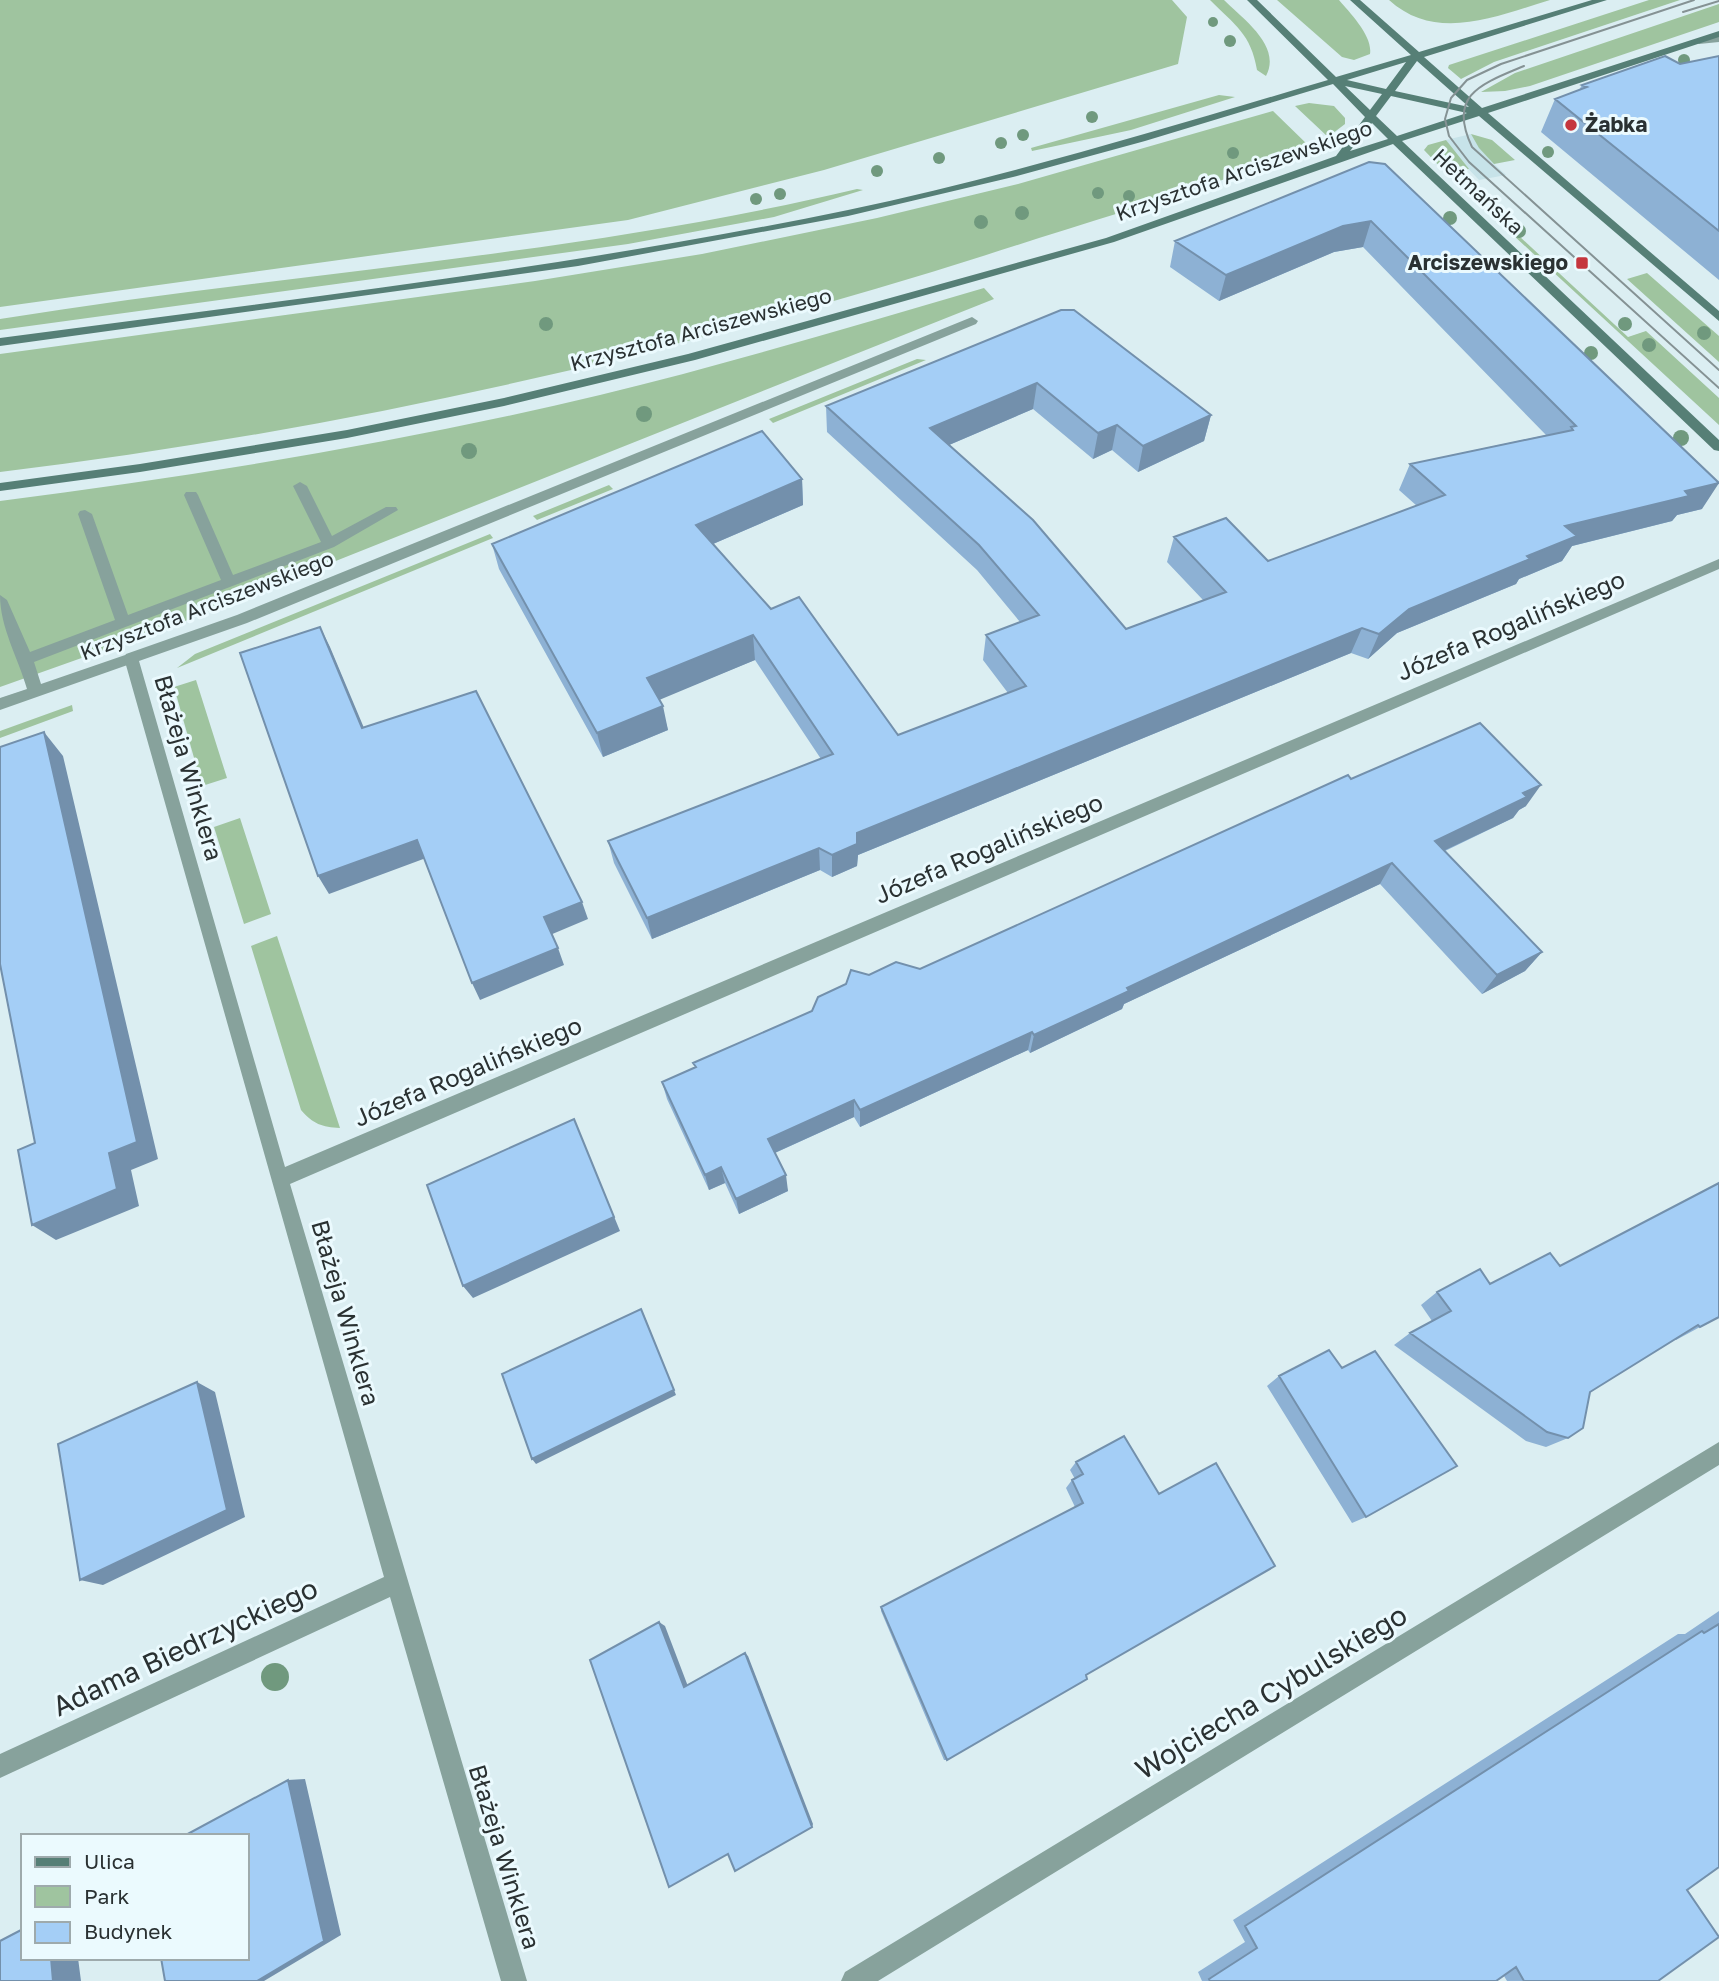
<svg xmlns="http://www.w3.org/2000/svg" width="1719" height="1981" font-family="'Golos Text',sans-serif">
<style>
.built{fill:#c7e3e9}
.green{fill:#9fc49f}
.lines{fill:none;stroke-linecap:round;stroke-linejoin:round}
.lane{fill:#87a29c;fill-rule:evenodd}
.street{fill:#87a29c;fill-rule:evenodd}
.secondary{fill:#567f76;fill-rule:evenodd}
.tram{stroke:#859294;stroke-width:2}
.tree{fill:#70997e}
.wall{fill:#8db1d4}
.shaded-wall{fill:#7390ac}
.building{fill:#a4cef6;stroke:#7390ac;stroke-width:2}
.poi-dot{fill:#c5363e;stroke:#ebfafe;stroke-width:2.5}
.labels{text-anchor:middle;stroke-width:6;stroke-linejoin:round;paint-order:stroke}
.far-poi-label{font-size:21px;font-weight:bold;fill:#2a3132;stroke:#ebfafe;text-anchor:start}
.far-street-label{font-size:21px;fill:#2a3132;stroke:#ebfafe}
.street-label{font-size:24px;fill:#2a3132;stroke:#ebfafe}
.near-street-label{font-size:28px;fill:#2a3132;stroke:#ebfafe}
</style>
<rect width="100%" height="100%" fill="#dbeef2"/>
<!-- built -->
<path class="built" d="M 1471,134 L 1494,164 L 1506,175 L 1479,180 L 1455,155 L 1446,140 Z"/>
<!-- green -->
<path class="green" d="M 0,0 L 1172,0 L 1187,17 L 1178,64 L 824,170 L 628,220 L 0,307 Z
M 1210,0 L 1224,0 C 1243,19 1282,46 1266,76 L 1257,70 C 1251,34 1235,25 1210,0 Z
M 1277,0 L 1339,0 C 1350,13 1373,36 1370,54 L 1354,60 L 1342,57 Z
M 1389,0 L 1550,0 C 1497,16 1436,43 1389,0 Z
M 1649,0 L 1680,0 L 1494,62 L 1461,79 L 1448,68 L 1449,65 Z
M 1719,4 L 1719,22 L 1530,86 L 1505,91 L 1481,92 L 1515,73 Z
M 1219,95 L 1235,97 L 1131,130 L 1032,151 L 1031,148 Z
M 1309,103 L 1334,106 L 1345,118 L 1345,124 L 1328,137 L 1295,106 Z
M 1273,111 L 1310,147 C 1222,184 1129,209 1039,238 C 700,349 354,429 0,472 L 0,354 L 535,281 L 702,254 L 877,218 L 1018,184 Z
M 1471,134 L 1492,140 L 1515,160 L 1494,164 L 1479,148 Z
M 1446,140 L 1469,169 L 1446,173 L 1424,150 L 1428,145 Z
M 1464,185 L 1628,337 L 1646,331 L 1719,398 L 1719,425 L 1460,186 Z
M 857,189 L 863,190 L 774,217 L 628,244 L 0,330 L 0,319 C 285,273 576,256 857,189 Z
M 1647,273 L 1719,336 L 1719,362 L 1627,279 Z
M 984,288 L 994,299 L 180,623 L 0,687 L 0,501 C 202,475 403,442 600,395 C 729,364 856,325 984,288 Z
M 917,359 L 926,360 L 773,423 L 769,419 Z
M 609,485 L 613,489 L 537,520 L 533,516 Z
M 490,534 L 493,538 L 177,668 L 195,654 Z
M 196,680 L 227,778 L 202,786 L 174,687 Z
M 72,705 L 73,711 L 0,738 L 0,731 Z
M 240,818 L 271,914 L 244,924 L 214,827 Z
M 277,936 L 340,1128 C 322,1127 313,1124 301,1110 L 251,946 Z"/>
<g class="lines">
<!-- lane -->
<path class="lane" d="M 300,482 L 307,486 L 332,536 L 386,507 L 396,507 L 398,510 L 334,547 L 34,662 L 41,684 L 131,653 L 138,658 L 136,662 L 0,710 L 0,698 L 27,689 C 18,657 0,628 0,595 L 7,600 L 30,652 L 115,620 L 78,514 L 80,511 L 85,510 L 92,514 L 128,615 L 221,580 L 184,495 L 186,492 L 196,492 L 198,495 L 233,575 L 321,542 L 293,486 Z"/>
<!-- street -->
<path class="street" d="M 1719,36 L 1719,42 L 1699,44 L 1694,41 Z
M 972,317 L 978,321 L 976,324 L 247,623 L 139,661 L 285,1167 L 1719,559 L 1719,569 L 290,1184 L 527,1981 L 501,1981 L 390,1597 L 0,1778 L 0,1754 L 384,1577 L 124,658 L 126,654 L 237,615 Z
M 1719,1442 L 1719,1465 L 878,1981 L 841,1981 L 845,1972 Z"/>
<!-- secondary -->
<path class="secondary" d="M 1247,0 L 1257,0 L 1336,77 L 1411,55 L 1350,0 L 1360,0 L 1419,52 L 1592,0 L 1607,0 L 1424,57 L 1482,108 L 1719,31 L 1719,37 L 1488,113 L 1719,311 L 1719,321 L 1479,116 L 1402,141 L 1719,440 L 1719,451 L 1714,450 L 1393,144 L 1114,242 L 695,360 L 504,406 L 347,438 L 140,472 L 0,491 L 0,483 L 140,464 L 347,430 L 504,398 L 688,354 L 1106,238 L 1336,156 L 1365,117 L 1333,84 L 1145,141 L 1013,177 L 848,216 L 578,266 L 0,346 L 0,338 C 283,300 568,268 848,210 C 1010,176 1169,127 1328,80 ZM 1417,61 L 1469,107 L 1395,91 ZM 1406,62 L 1386,89 L 1347,80 ZM 1345,86 L 1382,94 L 1370,110 ZM 1391,96 L 1467,113 L 1397,136 L 1376,116 ZM 1372,123 L 1388,139 L 1350,151 Z"/>
<!-- tram -->
<path class="tram" d="M 1694,0 L 1501,64 L 1467,80 L 1451,98 L 1445,119 L 1449,136 L 1469,162 L 1719,388
M 1683,12 L 1719,1
M 1524,66 C 1481,84 1447,95 1472,147 L 1719,370"/>
</g>
<!-- trees -->
<g class="tree">
<circle cx="1213" cy="22" r="5"/>
<circle cx="1230" cy="41" r="6"/>
<circle cx="1684" cy="60" r="6"/>
<circle cx="1092" cy="117" r="6"/>
<circle cx="1023" cy="135" r="6"/>
<circle cx="1001" cy="143" r="6"/>
<circle cx="1548" cy="152" r="6"/>
<circle cx="1233" cy="153" r="6"/>
<circle cx="939" cy="158" r="6"/>
<circle cx="877" cy="171" r="6"/>
<circle cx="1098" cy="193" r="6"/>
<circle cx="780" cy="194" r="6"/>
<circle cx="1129" cy="196" r="6"/>
<circle cx="756" cy="199" r="6"/>
<circle cx="1022" cy="213" r="7"/>
<circle cx="1450" cy="218" r="7"/>
<circle cx="981" cy="222" r="7"/>
<circle cx="1519" cy="231" r="7"/>
<circle cx="546" cy="324" r="7"/>
<circle cx="1625" cy="324" r="7"/>
<circle cx="1704" cy="333" r="7"/>
<circle cx="1649" cy="345" r="7"/>
<circle cx="1591" cy="353" r="7"/>
<circle cx="644" cy="414" r="8"/>
<circle cx="1681" cy="438" r="8"/>
<circle cx="469" cy="451" r="8"/>
<circle cx="275" cy="1677" r="14"/>
</g>
<!-- wall -->
<path class="wall" d="M 1719,56 L 1719,280 L 1541,132 L 1555,99 L 1579,90 L 1582,85 Z
M 1369,162 L 1702,509 L 1677,515 L 1672,521 L 1572,546 L 1562,561 L 1519,579 L 1516,584 L 1397,633 L 1368,659 L 1351,653 L 858,855 L 857,866 L 832,877 L 820,870 L 652,939 L 614,863 L 608,841 L 821,759 L 755,660 L 659,699 L 668,730 L 603,757 L 499,569 L 492,544 L 802,479 L 803,505 L 713,544 L 771,609 L 898,735 L 1008,693 L 983,660 L 986,635 L 1020,622 L 977,570 L 827,432 L 826,406 L 1061,310 L 1211,415 L 1204,441 L 1138,472 L 1112,450 L 1093,459 L 1033,409 L 949,445 L 1126,629 L 1203,600 L 1167,562 L 1174,537 L 1268,561 L 1417,506 L 1399,490 L 1410,464 L 1546,435 L 1363,247 L 1334,252 L 1219,301 L 1170,267 L 1175,241 Z
M 1351,779 L 1526,806 L 1519,810 L 1513,818 L 1445,851 L 1542,952 L 1525,971 L 1482,994 L 1380,884 L 1124,1004 L 1122,1009 L 1030,1053 L 1028,1050 L 860,1127 L 854,1117 L 775,1153 L 788,1191 L 739,1214 L 725,1183 L 709,1190 L 667,1099 L 662,1082 L 695,1067 L 693,1063 L 812,1011 L 869,975 L 920,969 Z
M 1719,1183 L 1700,1327 L 1676,1340 L 1675,1339 L 1590,1392 L 1568,1438 L 1546,1447 L 1526,1441 L 1394,1345 L 1410,1333 L 1432,1321 L 1421,1305 L 1437,1292 L 1490,1284 L 1560,1266 Z
M 1342,1368 L 1366,1517 L 1352,1523 L 1267,1386 L 1279,1376 Z
M 1124,1436 L 1086,1675 L 947,1760 L 944,1760 L 881,1611 L 881,1607 L 1075,1507 L 1066,1488 L 1072,1480 L 1075,1479 L 1070,1470 L 1076,1462 Z
M 1719,1611 L 1719,1867 L 1687,1890 L 1658,1981 L 1507,1981 L 1504,1976 L 1496,1981 L 1202,1981 L 1198,1972 L 1245,1942 L 1233,1920 L 1678,1634 L 1685,1634 Z"/>
<!-- shaded-wall -->
<path class="shaded-wall" d="M 1371,221 L 1363,247 L 1334,252 L 1219,301 L 1226,275 L 1343,226 Z
M 1037,383 L 1033,409 L 928,454 L 930,428 Z
M 1211,415 L 1204,441 L 1138,472 L 1143,446 Z
M 1117,425 L 1112,450 L 1093,459 L 1098,433 Z
M 802,479 L 803,505 L 699,550 L 696,525 Z
M 1719,483 L 1702,509 L 1677,515 L 1672,521 L 1572,546 L 1562,561 L 1519,579 L 1516,584 L 1397,633 L 1368,659 L 1379,634 L 1409,609 L 1527,556 L 1565,526 L 1685,491 Z
M 320,627 L 330,647 L 372,747 L 362,728 Z
M 1362,628 L 1351,653 L 858,855 L 857,866 L 832,877 L 832,855 L 857,833 Z
M 753,635 L 755,660 L 652,703 L 647,678 Z
M 663,706 L 668,730 L 603,757 L 597,733 Z
M 44,732 L 63,756 L 158,1159 L 131,1170 L 139,1206 L 56,1240 L 32,1225 L 109,1153 Z
M 1541,785 L 1526,806 L 1519,810 L 1513,818 L 1422,861 L 1435,841 L 1523,793 Z
M 417,840 L 426,858 L 329,894 L 318,876 Z
M 819,848 L 820,870 L 652,939 L 647,918 Z
M 1392,863 L 1380,884 L 1124,1004 L 1122,1009 L 1030,1053 L 1034,1035 L 1127,988 Z
M 582,902 L 588,919 L 550,935 L 544,917 Z
M 558,948 L 564,965 L 480,1000 L 472,983 Z
M 1542,952 L 1525,971 L 1482,994 L 1497,975 Z
M 1032,1032 L 1028,1050 L 860,1127 L 860,1110 Z
M 854,1100 L 854,1117 L 770,1155 L 768,1139 Z
M 574,1119 L 620,1231 L 473,1298 L 463,1286 Z
M 721,1167 L 725,1183 L 709,1190 L 705,1175 Z
M 786,1175 L 788,1191 L 739,1214 L 736,1199 Z
M 644,1315 L 676,1395 L 536,1464 L 532,1459 Z
M 197,1382 L 215,1392 L 245,1517 L 103,1585 L 80,1580 Z
M 659,1622 L 665,1626 L 689,1689 L 684,1687 Z
M 745,1653 L 748,1656 L 813,1824 L 812,1827 Z
M 305,1779 L 341,1935 L 264,1981 L 257,1981 L 288,1780 Z
M 51,1958 L 78,1958 L 81,1981 L 53,1981 Z"/>
<!-- building -->
<path class="building" d="M 1665,56 L 1680,64 L 1719,56 L 1719,231 L 1555,99 L 1587,87 L 1582,85 Z
M 1369,162 L 1385,164 L 1719,483 L 1685,491 L 1689,496 L 1565,526 L 1577,536 L 1527,556 L 1530,559 L 1409,609 L 1379,634 L 1362,628 L 857,833 L 857,844 L 832,855 L 819,848 L 647,918 L 608,841 L 833,754 L 753,635 L 647,678 L 663,706 L 597,733 L 492,544 L 762,431 L 802,479 L 696,525 L 771,609 L 799,597 L 898,735 L 1026,686 L 986,635 L 1039,615 L 979,545 L 826,406 L 1061,310 L 1074,310 L 1211,415 L 1143,446 L 1117,425 L 1098,433 L 1037,383 L 930,428 L 1033,520 L 1126,629 L 1226,592 L 1174,537 L 1226,518 L 1268,561 L 1445,495 L 1410,464 L 1573,430 L 1571,427 L 1576,426 L 1371,221 L 1343,226 L 1226,275 L 1175,241 Z
M 320,627 L 362,728 L 476,691 L 582,902 L 544,917 L 558,948 L 472,983 L 417,840 L 318,876 L 240,653 Z
M 1480,723 L 1541,785 L 1523,793 L 1527,797 L 1435,841 L 1542,952 L 1497,975 L 1392,863 L 1127,988 L 1129,991 L 1034,1035 L 1032,1032 L 860,1110 L 854,1100 L 768,1139 L 786,1175 L 736,1199 L 721,1167 L 705,1175 L 662,1082 L 696,1067 L 693,1063 L 812,1011 L 818,997 L 846,984 L 851,970 L 869,975 L 896,962 L 920,969 L 1348,775 L 1351,779 Z
M 44,732 L 137,1142 L 109,1153 L 117,1189 L 32,1225 L 18,1150 L 35,1143 L 0,964 L 0,747 Z
M 574,1119 L 614,1217 L 463,1286 L 427,1185 Z
M 1719,1183 L 1719,1317 L 1700,1327 L 1698,1325 L 1590,1392 L 1583,1428 L 1568,1438 L 1547,1432 L 1410,1333 L 1451,1311 L 1437,1292 L 1480,1269 L 1490,1284 L 1550,1253 L 1560,1266 Z
M 641,1309 L 674,1390 L 532,1459 L 502,1374 Z
M 1329,1350 L 1342,1368 L 1375,1351 L 1457,1466 L 1366,1517 L 1279,1376 Z
M 197,1382 L 227,1510 L 80,1580 L 58,1444 Z
M 1124,1436 L 1159,1494 L 1216,1463 L 1275,1566 L 1086,1675 L 1087,1679 L 947,1760 L 881,1607 L 1083,1503 L 1072,1480 L 1083,1474 L 1076,1462 Z
M 659,1622 L 684,1687 L 745,1653 L 812,1827 L 735,1871 L 728,1854 L 669,1887 L 590,1660 Z
M 1719,1624 L 1719,1867 L 1687,1890 L 1719,1937 L 1658,1981 L 1524,1981 L 1516,1967 L 1496,1981 L 1210,1981 L 1209,1979 L 1257,1948 L 1245,1926 L 1702,1631 L 1704,1633 Z
M 288,1780 L 324,1941 L 257,1981 L 165,1981 L 161,1958 L 247,1958 L 247,1836 L 184,1836 Z
M 23,1929 L 23,1958 L 51,1958 L 53,1981 L 0,1981 L 0,1941 Z"/>
<!-- markers -->
<g class="poi-dot">
<circle cx="1571" cy="125" r="7"/>
<rect x="1575" y="256" width="14" height="14" rx="3.5"/>
</g>
<g class="labels">
<!-- far-poi labels -->
<g class="far-poi-label">
<text x="1585" y="132">Żabka</text>
<text x="1568" y="270" text-anchor="end">Arciszewskiego</text>
</g>
<!-- far-street labels -->
<g class="far-street-label">
<text transform="translate(1244 171) rotate(-19)" y="7">Krzysztofa Arciszewskiego</text>
<text transform="translate(1478 192) rotate(43)" y="7">Hetmańska</text>
<text transform="translate(701 330) rotate(-15)" y="7">Krzysztofa Arciszewskiego</text>
<text transform="translate(207 606) rotate(-21)" y="7">Krzysztofa Arciszewskiego</text>
</g>
<!-- street labels -->
<g class="street-label">
<text transform="translate(1511 626) rotate(-23)" y="8">Józefa Rogalińskiego</text>
<text transform="translate(188 768) rotate(74)" y="8">Błażeja Winklera</text>
<text transform="translate(989 849) rotate(-23)" y="8">Józefa Rogalińskiego</text>
<text transform="translate(468 1072) rotate(-23)" y="8">Józefa Rogalińskiego</text>
<text transform="translate(345 1313) rotate(74)" y="8">Błażeja Winklera</text>
<text transform="translate(504 1857) rotate(73)" y="8">Błażeja Winklera</text>
</g>
<!-- near-street labels -->
<g class="near-street-label">
<text transform="translate(185 1647) rotate(-25)" y="10">Adama Biedrzyckiego</text>
<text transform="translate(1271 1692) rotate(-31)" y="10">Wojciecha Cybulskiego</text>
</g>
</g>
<!-- legend -->
<rect x="21" y="1834" width="228" height="126" fill="#ebfafe" stroke="#9eaaac" stroke-width="2"/>
<rect x="35" y="1857" width="35" height="10" fill="#567f76" stroke="#9eaaac" stroke-width="2"/>
<text x="84" y="1869" font-size="21" fill="#2a3132">Ulica</text>
<rect x="35" y="1886" width="35" height="21" fill="#9fc49f" stroke="#9eaaac" stroke-width="2"/>
<text x="84" y="1904" font-size="21" fill="#2a3132">Park</text>
<rect x="35" y="1922" width="35" height="21" fill="#a4cef6" stroke="#9eaaac" stroke-width="2"/>
<text x="84" y="1939" font-size="21" fill="#2a3132">Budynek</text>
</svg>
